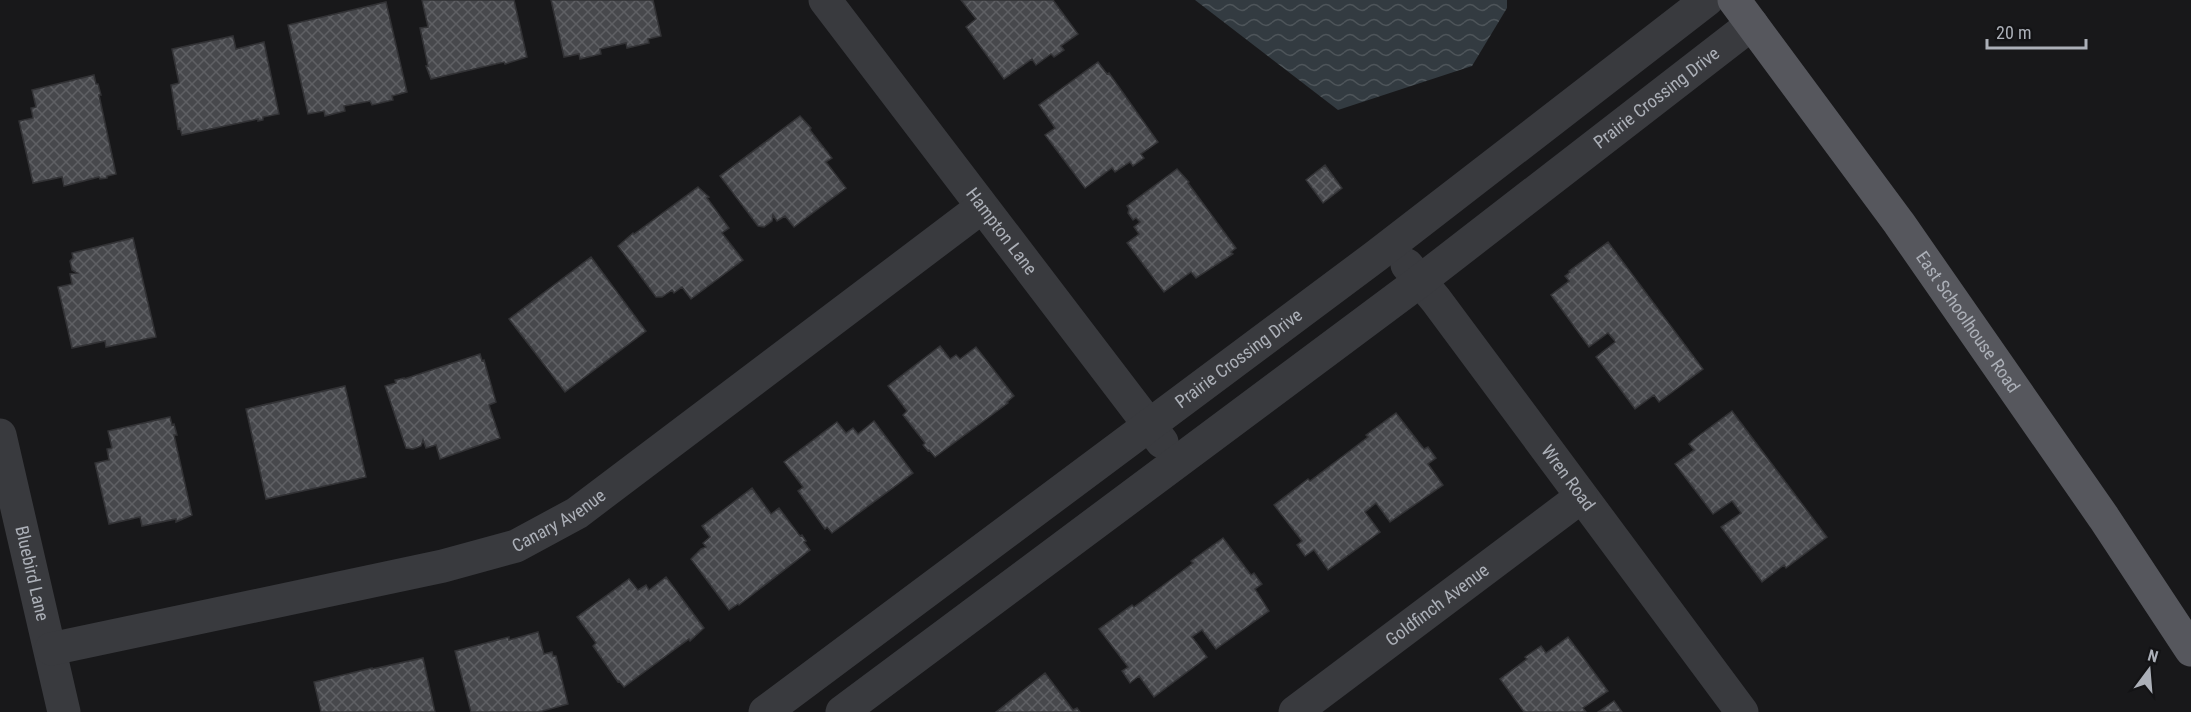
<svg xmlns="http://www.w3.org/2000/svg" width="2191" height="712" font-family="'Roboto Condensed',sans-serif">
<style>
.water{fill:url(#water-waves)}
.building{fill:url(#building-cross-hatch);stroke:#323235;stroke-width:1.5}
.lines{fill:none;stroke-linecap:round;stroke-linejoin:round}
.minor{stroke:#393a3e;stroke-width:33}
.major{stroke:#56575d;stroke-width:33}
.labels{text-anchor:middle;stroke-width:4.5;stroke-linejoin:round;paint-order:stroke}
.street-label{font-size:18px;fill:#acb0b8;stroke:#131315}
</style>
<defs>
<pattern id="water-waves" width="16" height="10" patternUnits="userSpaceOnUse" patternTransform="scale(1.5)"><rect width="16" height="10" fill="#333b41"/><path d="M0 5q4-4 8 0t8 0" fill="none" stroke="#4e555a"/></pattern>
<pattern id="building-cross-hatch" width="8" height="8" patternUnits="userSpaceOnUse" patternTransform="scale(1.5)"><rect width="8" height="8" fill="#47484c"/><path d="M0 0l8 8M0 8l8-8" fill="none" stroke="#5f6064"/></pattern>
</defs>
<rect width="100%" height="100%" fill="#18181a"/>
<!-- water -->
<path class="water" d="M 1195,0 L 1507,0 L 1507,8 L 1472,66 L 1338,110 Z"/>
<!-- building -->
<path class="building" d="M 422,0 L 514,0 L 527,57 L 505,64 L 504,62 L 431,79 L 426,66 L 428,66 L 420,28 L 428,27 Z
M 551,0 L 653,0 L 661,36 L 648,39 L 649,43 L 627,48 L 626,43 L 600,49 L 601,54 L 580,59 L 579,54 L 564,57 Z
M 961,0 L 1053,0 L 1078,34 L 1061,46 L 1064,50 L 1054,57 L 1051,54 L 1036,65 L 1032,59 L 1004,79 L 966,27 L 976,19 Z
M 386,2 L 407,92 L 392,96 L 393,100 L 372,105 L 370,101 L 344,106 L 345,111 L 325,116 L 324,111 L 308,114 L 288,25 Z
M 233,36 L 236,49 L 264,42 L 279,114 L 263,117 L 263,120 L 258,121 L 258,119 L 182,135 L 180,128 L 178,129 L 171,85 L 179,83 L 172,49 Z
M 1098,62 L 1107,74 L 1109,73 L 1158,142 L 1141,154 L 1144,158 L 1133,166 L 1130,162 L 1115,172 L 1112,168 L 1085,188 L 1045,135 L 1055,128 L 1039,105 Z
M 94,75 L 96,84 L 98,84 L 101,95 L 99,95 L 116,174 L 107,176 L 107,178 L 100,179 L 99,177 L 64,186 L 62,177 L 33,183 L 19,121 L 33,118 L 31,108 L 36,107 L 32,90 Z
M 800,116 L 811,128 L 810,130 L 832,158 L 826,162 L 846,188 L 794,227 L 785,216 L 777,221 L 773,215 L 772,221 L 764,227 L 758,226 L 720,176 Z
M 1325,165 L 1342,188 L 1323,203 L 1306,180 Z
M 1177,169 L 1189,182 L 1188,183 L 1236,248 L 1231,252 L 1233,254 L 1196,278 L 1191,272 L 1164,292 L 1127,243 L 1139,234 L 1134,227 L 1140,222 L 1136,218 L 1133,220 L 1128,213 L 1129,209 L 1127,206 Z
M 698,187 L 709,197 L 707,198 L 729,228 L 722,233 L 743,260 L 691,299 L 682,287 L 674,293 L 672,290 L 662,297 L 656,297 L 618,246 L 633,233 L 634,234 Z
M 133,238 L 156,337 L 106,347 L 105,341 L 72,348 L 58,287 L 72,284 L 70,274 L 77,273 L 72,270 L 70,261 L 73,258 L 72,253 Z
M 1608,242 L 1703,369 L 1659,402 L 1654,395 L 1635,409 L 1596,357 L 1615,342 L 1614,340 L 1608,333 L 1589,347 L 1551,295 L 1569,281 L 1565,276 L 1570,272 L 1569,271 Z
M 591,257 L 646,331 L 565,392 L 509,319 Z
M 940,346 L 950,359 L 956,355 L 960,359 L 976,347 L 1014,396 L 1007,402 L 1008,403 L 935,457 L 929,450 L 928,451 L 923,445 L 925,443 L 903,415 L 907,411 L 888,386 Z
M 480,354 L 482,361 L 484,360 L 496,402 L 489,405 L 500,438 L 440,459 L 436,445 L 426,448 L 423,440 L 421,446 L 413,449 L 406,448 L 385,386 L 396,383 L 395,380 L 404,378 L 404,379 Z
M 345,386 L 366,477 L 266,499 L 246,409 Z
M 1732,411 L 1827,537 L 1786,568 L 1784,565 L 1762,582 L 1721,527 L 1741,513 L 1732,501 L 1713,514 L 1675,464 L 1694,450 L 1689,444 L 1693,440 Z
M 1396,413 L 1424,449 L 1428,447 L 1436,458 L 1428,464 L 1443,485 L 1390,522 L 1376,503 L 1365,512 L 1380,532 L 1328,570 L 1314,550 L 1305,556 L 1297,545 L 1302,541 L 1274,505 L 1308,479 L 1310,481 L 1368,437 L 1366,435 Z
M 170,417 L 172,425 L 174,424 L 177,435 L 174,435 L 192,515 L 176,522 L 176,519 L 142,526 L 140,517 L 109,524 L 95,463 L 109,460 L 107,449 L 112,448 L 108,431 Z
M 874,421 L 913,473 L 832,533 L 827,527 L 825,529 L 798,491 L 803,487 L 784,462 L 837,422 L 846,433 L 853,428 L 858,434 Z
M 752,488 L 771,514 L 779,508 L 800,536 L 802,535 L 806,541 L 804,542 L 810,550 L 739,605 L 738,604 L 729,610 L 691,559 L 701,549 L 706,547 L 703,543 L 710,537 L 702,526 Z
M 1223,538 L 1251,575 L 1254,573 L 1262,584 L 1255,589 L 1269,611 L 1216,649 L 1202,630 L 1192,637 L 1207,657 L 1154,697 L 1139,676 L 1130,683 L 1122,671 L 1128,667 L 1099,629 L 1132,605 L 1134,607 L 1193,563 L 1191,561 Z
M 666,577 L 704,628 L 690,641 L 689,639 L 624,687 L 619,681 L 618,682 L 593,646 L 596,643 L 577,617 L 629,579 L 638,590 L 646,585 L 649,590 Z
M 538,632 L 544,654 L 552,652 L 553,656 L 556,656 L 568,704 L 539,712 L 471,712 L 455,651 L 509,637 L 509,640 Z
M 1568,637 L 1608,691 L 1583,708 L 1586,712 L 1524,712 L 1500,679 L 1527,659 L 1525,657 L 1541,646 L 1546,653 Z
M 423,658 L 435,712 L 321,712 L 314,682 L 372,668 L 372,669 Z
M 1045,673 L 1073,710 L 1077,708 L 1080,712 L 996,712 Z
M 1614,701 L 1622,712 L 1598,712 Z"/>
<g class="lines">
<!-- minor -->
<g class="minor">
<path id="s1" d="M 825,0 L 1162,442"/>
<path id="s2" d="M 1407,265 L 1436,300 L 1742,712"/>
<path id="s3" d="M 0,435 L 64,712"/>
<path id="s4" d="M 51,649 L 443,566 L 516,546 L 577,513 L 982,207"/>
<path id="s5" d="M 765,712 L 1376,256 L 1707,0"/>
<path id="s6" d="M 842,712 L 1420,281 L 1752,24"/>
<path id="s7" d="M 1295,712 L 1581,497"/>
</g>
<!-- major -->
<path class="major" id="s8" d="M 1734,0 L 1899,223 L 2104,518 L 2191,650"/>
</g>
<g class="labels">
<!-- street labels -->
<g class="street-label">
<text dy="6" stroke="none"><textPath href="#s6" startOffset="1020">Prairie Crossing Drive</textPath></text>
<text dy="6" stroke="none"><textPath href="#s1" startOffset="291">Hampton Lane</textPath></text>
<text dy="6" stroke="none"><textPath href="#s8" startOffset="398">East Schoolhouse Road</textPath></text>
<text dy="6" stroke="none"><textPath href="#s5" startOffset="591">Prairie Crossing Drive</textPath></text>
<text dy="6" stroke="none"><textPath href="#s2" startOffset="267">Wren Road</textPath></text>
<text dy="6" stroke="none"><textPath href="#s4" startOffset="526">Canary Avenue</textPath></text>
<text dy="6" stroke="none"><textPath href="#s3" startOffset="142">Bluebird Lane</textPath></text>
<text dy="6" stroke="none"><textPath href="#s7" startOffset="178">Goldfinch Avenue</textPath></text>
</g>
</g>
<!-- north arrow -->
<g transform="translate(2149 670) rotate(16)" stroke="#131315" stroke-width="4.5" paint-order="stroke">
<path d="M0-4.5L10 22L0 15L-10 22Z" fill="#acb0b8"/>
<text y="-9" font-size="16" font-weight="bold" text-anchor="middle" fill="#acb0b8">N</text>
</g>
<!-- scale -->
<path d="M1987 39v9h99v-9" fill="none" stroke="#acb0b8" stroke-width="3"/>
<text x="1996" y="39" font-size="18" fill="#acb0b8" stroke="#131315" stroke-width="4.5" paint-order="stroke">20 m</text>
</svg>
